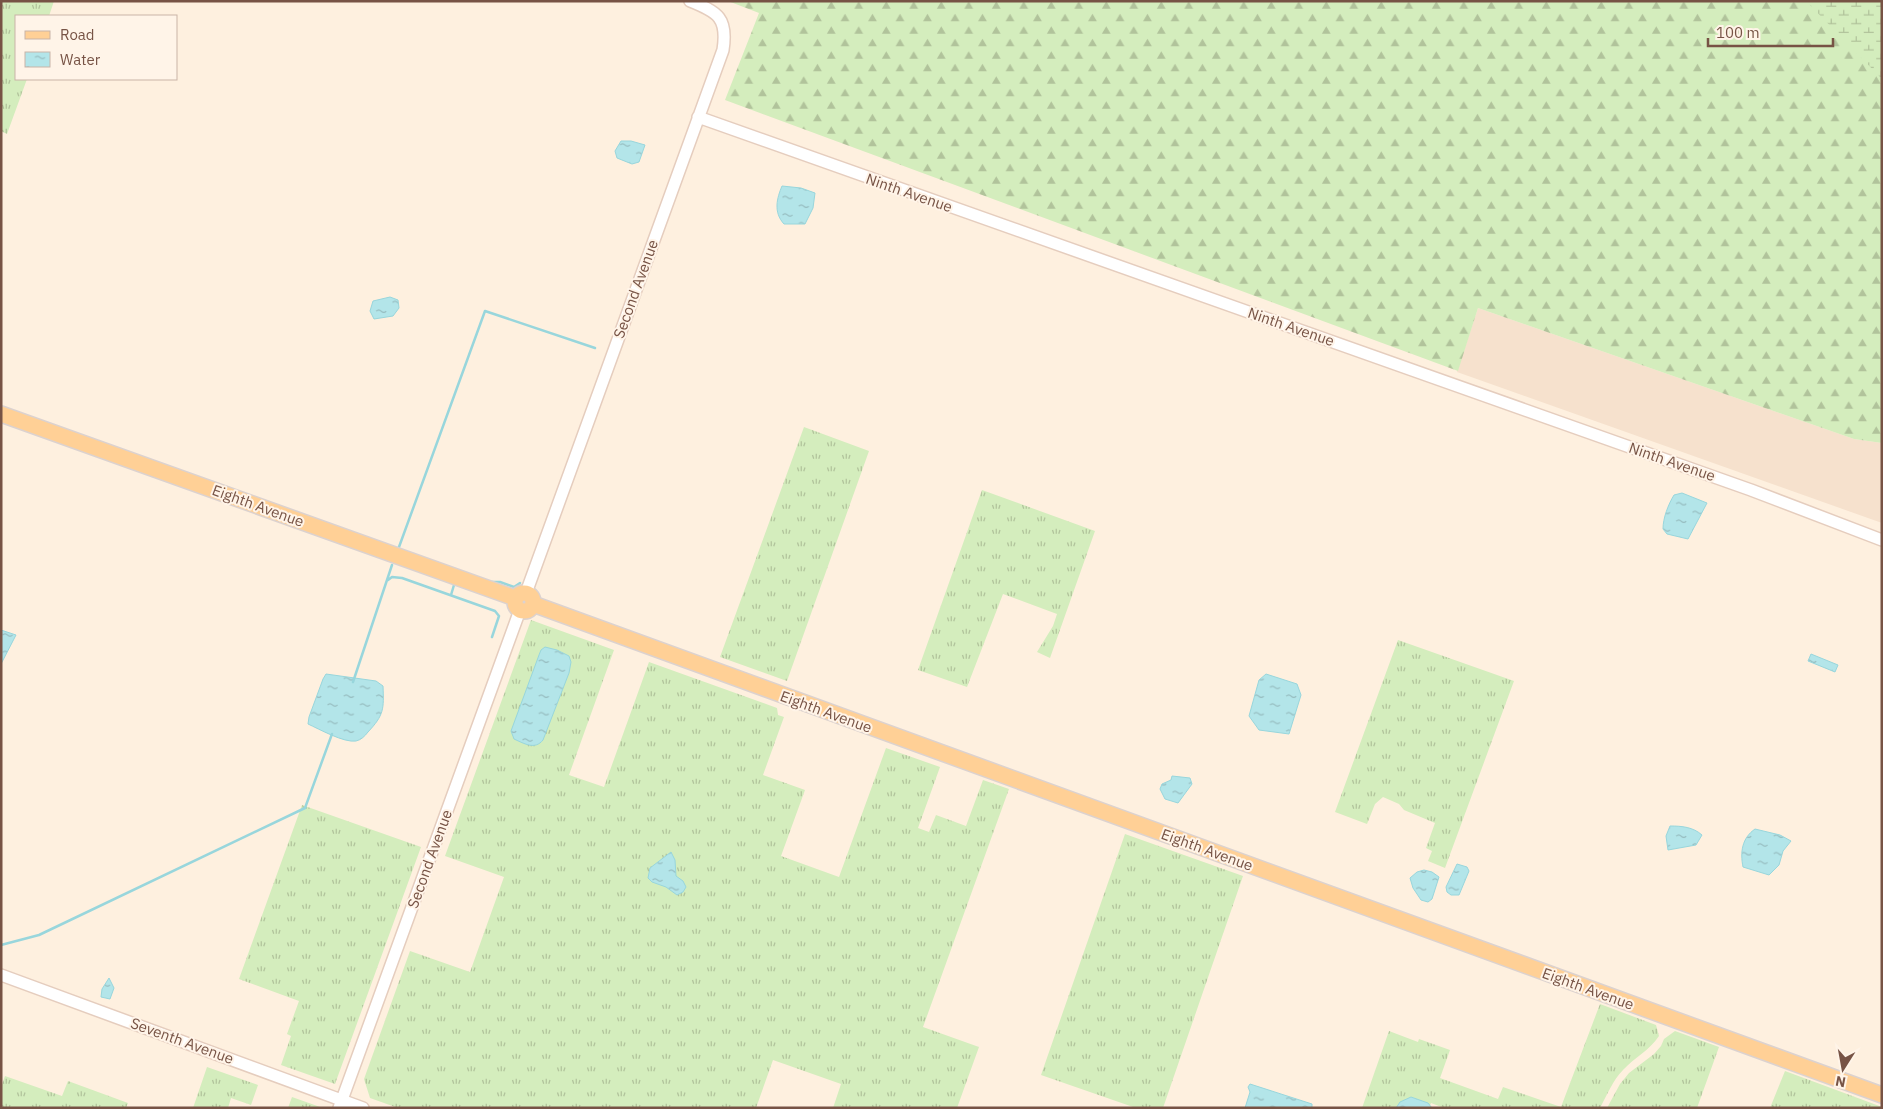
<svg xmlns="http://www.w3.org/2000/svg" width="1883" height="1109" font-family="'IBM Plex Sans',sans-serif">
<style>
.residential{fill:#f6e1cd}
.grass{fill:url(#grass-tufts)}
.forest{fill:url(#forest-firs)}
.wetland{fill:url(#wetland-marsh)}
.water{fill:url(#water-ripples);stroke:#98d6dc}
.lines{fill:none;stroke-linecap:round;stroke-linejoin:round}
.stream{stroke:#98d6dc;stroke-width:2.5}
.minor-casing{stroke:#e5cdbe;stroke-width:14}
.major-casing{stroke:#dcd2cf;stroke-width:18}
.minor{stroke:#fff;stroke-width:11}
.major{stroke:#ffd096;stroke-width:15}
.labels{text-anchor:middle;stroke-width:4;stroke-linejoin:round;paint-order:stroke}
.street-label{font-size:15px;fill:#775345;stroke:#fff4e8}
</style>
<defs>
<pattern id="grass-tufts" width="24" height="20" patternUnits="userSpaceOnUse" patternTransform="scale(1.25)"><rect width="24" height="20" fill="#d4edbd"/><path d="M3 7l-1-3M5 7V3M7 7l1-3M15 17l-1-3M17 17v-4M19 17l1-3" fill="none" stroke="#b1c39b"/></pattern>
<pattern id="forest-firs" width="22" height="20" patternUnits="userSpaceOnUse" patternTransform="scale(1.25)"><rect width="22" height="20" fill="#d4edbd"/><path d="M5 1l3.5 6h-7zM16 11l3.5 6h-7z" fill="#b1c39b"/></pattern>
<pattern id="wetland-marsh" width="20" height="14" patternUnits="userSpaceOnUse" patternTransform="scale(1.25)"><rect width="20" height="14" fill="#d4edbd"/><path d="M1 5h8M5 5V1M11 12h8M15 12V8" fill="none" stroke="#b1c39b"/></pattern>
<pattern id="water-ripples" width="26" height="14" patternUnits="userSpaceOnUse" patternTransform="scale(1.25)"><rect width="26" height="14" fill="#b3e5e9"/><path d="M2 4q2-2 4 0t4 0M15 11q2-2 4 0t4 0" fill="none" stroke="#96bcbf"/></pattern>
</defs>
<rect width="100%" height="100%" fill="#fef0df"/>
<!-- residential -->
<path class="residential" d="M 1478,308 L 1854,439 L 1882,443 L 1882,523 L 1457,372 Z"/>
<!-- grass -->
<path class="grass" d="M 1,1 L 54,1 L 49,16 L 16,16 L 16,79 L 27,79 L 7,134 L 1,131 Z
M 804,427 L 869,451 L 787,681 L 720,657 Z
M 982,490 L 1095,531 L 1050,658 L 1037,652 L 1053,626 L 1057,614 L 1003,594 L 967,687 L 918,670 Z
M 531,620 L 614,650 L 569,775 L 604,787 L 649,662 L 777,708 L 778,715 L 784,717 L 763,775 L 805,790 L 781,856 L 839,877 L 886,748 L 940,767 L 918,828 L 929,832 L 936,815 L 966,826 L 983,780 L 1009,789 L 923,1027 L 979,1047 L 957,1108 L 833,1108 L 841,1084 L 773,1060 L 756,1108 L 398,1108 L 370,1098 L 364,1079 L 410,951 L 470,972 L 504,877 L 445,856 Z
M 1398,640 L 1514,681 L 1445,868 L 1428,861 L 1432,851 L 1426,848 L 1435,823 L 1404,810 L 1399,804 L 1383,797 L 1375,804 L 1367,824 L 1335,812 Z
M 302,805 L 421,847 L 335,1084 L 281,1065 L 291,1036 L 287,1034 L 299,1001 L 239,979 Z
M 1125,834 L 1243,876 L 1163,1108 L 1136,1108 L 1041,1075 Z
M 1600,1004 L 1656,1025 L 1659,1036 C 1649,1051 1635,1057 1623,1070 C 1613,1080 1607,1095 1600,1108 L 1444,1108 L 1431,1103 L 1429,1108 L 1362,1108 L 1389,1031 L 1418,1042 L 1419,1039 L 1450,1050 L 1440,1078 L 1498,1099 L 1503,1087 L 1561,1107 Z
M 1675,1031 L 1719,1047 L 1697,1108 L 1607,1108 L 1620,1084 L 1629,1073 L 1654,1054 L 1661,1046 L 1664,1039 Z
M 207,1067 L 258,1085 L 251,1105 L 231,1098 L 228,1108 L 193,1108 Z
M 1785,1071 L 1882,1107 L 1882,1108 L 1770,1108 Z
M 5,1076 L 62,1096 L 68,1081 L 128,1103 L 126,1108 L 1,1108 L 1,1087 Z
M 292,1097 L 323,1108 L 288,1108 Z"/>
<!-- forest -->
<path class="forest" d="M 728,1 L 1882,1 L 1882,443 L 1854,439 L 1478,308 L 1458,371 L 725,100 L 759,13 Z"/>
<!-- wetland -->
<path class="wetland" d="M 1806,1 L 1882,1 L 1882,79 Z"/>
<!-- water -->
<path class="water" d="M 621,141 L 631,141 L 645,145 L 639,162 L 632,164 L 617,158 L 615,151 Z
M 782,186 L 801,188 L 815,193 L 813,208 L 805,224 L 784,224 C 773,212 777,198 782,186 Z
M 390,297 L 398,300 L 399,308 L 393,316 L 374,319 L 370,311 L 373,301 Z
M 1682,493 L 1707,503 L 1688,539 L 1667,534 L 1663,529 C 1663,518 1668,505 1674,495 Z
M 1,630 L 16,635 L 1,664 Z
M 545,647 L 557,650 L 569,656 L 571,662 L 569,673 L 543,740 C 535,750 525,744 514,739 L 511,731 L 539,655 L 541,650 Z
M 1811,654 L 1838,665 L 1835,672 L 1808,661 Z
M 326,674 L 376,681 L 383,686 C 384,709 384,715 368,732 C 365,736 361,740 356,741 C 344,743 319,729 308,724 L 309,717 L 323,679 Z
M 1266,674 L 1297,684 L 1301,695 L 1289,734 L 1259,730 L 1249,716 L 1259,680 Z
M 1172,776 L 1190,778 L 1192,784 L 1178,803 L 1165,799 L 1160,789 L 1162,784 L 1171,780 Z
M 1670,826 C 1682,826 1693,827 1702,835 L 1696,845 L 1668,850 L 1666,836 Z
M 1755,829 L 1780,835 L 1791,841 L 1783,851 L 1779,865 L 1769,875 L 1743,867 C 1740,852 1742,838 1755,829 Z
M 671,852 L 675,860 L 676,876 L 683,881 L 686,887 L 683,892 L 677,895 L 666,887 L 652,882 L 648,878 L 650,868 Z
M 1457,864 L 1467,867 L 1469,871 L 1459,895 L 1451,895 L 1447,892 L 1446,887 Z
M 1424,870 L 1432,872 L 1439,877 L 1432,899 L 1428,902 L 1421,900 L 1413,888 L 1410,878 L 1417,872 Z
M 109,978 L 114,988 L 110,999 L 101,997 L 102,989 Z
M 1250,1084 L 1312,1104 L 1312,1108 L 1245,1108 L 1250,1092 L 1248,1087 Z
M 1411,1097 L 1428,1103 L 1432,1108 L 1396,1108 L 1400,1102 Z"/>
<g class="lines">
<!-- stream -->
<path class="stream" d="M 399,547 L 485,311 L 595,348
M 388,580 L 392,577 L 402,578 L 495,611 L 499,616 L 492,637
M 492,582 L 500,582 L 514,587 L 520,583
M 451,595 L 454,585
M 353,682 L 392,565
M 1,945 L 39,935 L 305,808 L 332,734"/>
<defs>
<path id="minor" d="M 698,117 L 1751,490 L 1882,540
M 526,593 L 723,50 C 728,18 718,12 690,1
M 1,975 L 363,1108
M 339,1108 L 520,610"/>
<path id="major" d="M 1,414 L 515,598
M515 602a9 9 0 1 1 18 0a9 9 0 1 1-18 0Z
M 533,604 L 1882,1095"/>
</defs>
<!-- minor casing -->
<use href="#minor" class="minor-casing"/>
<!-- major casing -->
<use href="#major" class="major-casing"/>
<!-- minor -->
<use href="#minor" class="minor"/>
<!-- major -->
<use href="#major" class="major"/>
</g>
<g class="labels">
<!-- street labels -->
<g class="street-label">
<text transform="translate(909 193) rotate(19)" y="5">Ninth Avenue</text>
<text transform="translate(636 289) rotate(-70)" y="5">Second Avenue</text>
<text transform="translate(1291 327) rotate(19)" y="5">Ninth Avenue</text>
<text transform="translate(1672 462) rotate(19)" y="5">Ninth Avenue</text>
<text transform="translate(258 506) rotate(20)" y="5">Eighth Avenue</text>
<text transform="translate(826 712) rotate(20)" y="5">Eighth Avenue</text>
<text transform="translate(1207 850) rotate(20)" y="5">Eighth Avenue</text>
<text transform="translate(430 859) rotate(-70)" y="5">Second Avenue</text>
<text transform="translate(1588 989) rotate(20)" y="5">Eighth Avenue</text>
<text transform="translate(182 1041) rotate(20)" y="5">Seventh Avenue</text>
</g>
</g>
<!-- border -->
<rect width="1883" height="1109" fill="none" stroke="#775345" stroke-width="5"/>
<!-- legend -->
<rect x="15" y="15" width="162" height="65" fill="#fff4e8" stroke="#c9b4a7"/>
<rect x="25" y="31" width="25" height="8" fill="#ffd096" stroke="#c9b4a7"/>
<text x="60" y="40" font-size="15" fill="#775345">Road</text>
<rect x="25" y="52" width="25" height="15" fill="url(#water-ripples)" stroke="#c9b4a7"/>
<text x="60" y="65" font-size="15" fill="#775345">Water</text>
<!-- north arrow -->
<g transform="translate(1843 1069) rotate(191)" stroke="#fff4e8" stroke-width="4" paint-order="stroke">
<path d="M0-4L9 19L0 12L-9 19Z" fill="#775345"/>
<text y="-8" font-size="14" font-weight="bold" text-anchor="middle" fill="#775345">N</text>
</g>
<!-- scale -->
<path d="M1708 38v8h125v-8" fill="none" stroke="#775345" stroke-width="2.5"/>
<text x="1716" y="38" font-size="15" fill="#775345" stroke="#fff4e8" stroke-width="4" paint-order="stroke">100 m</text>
</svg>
